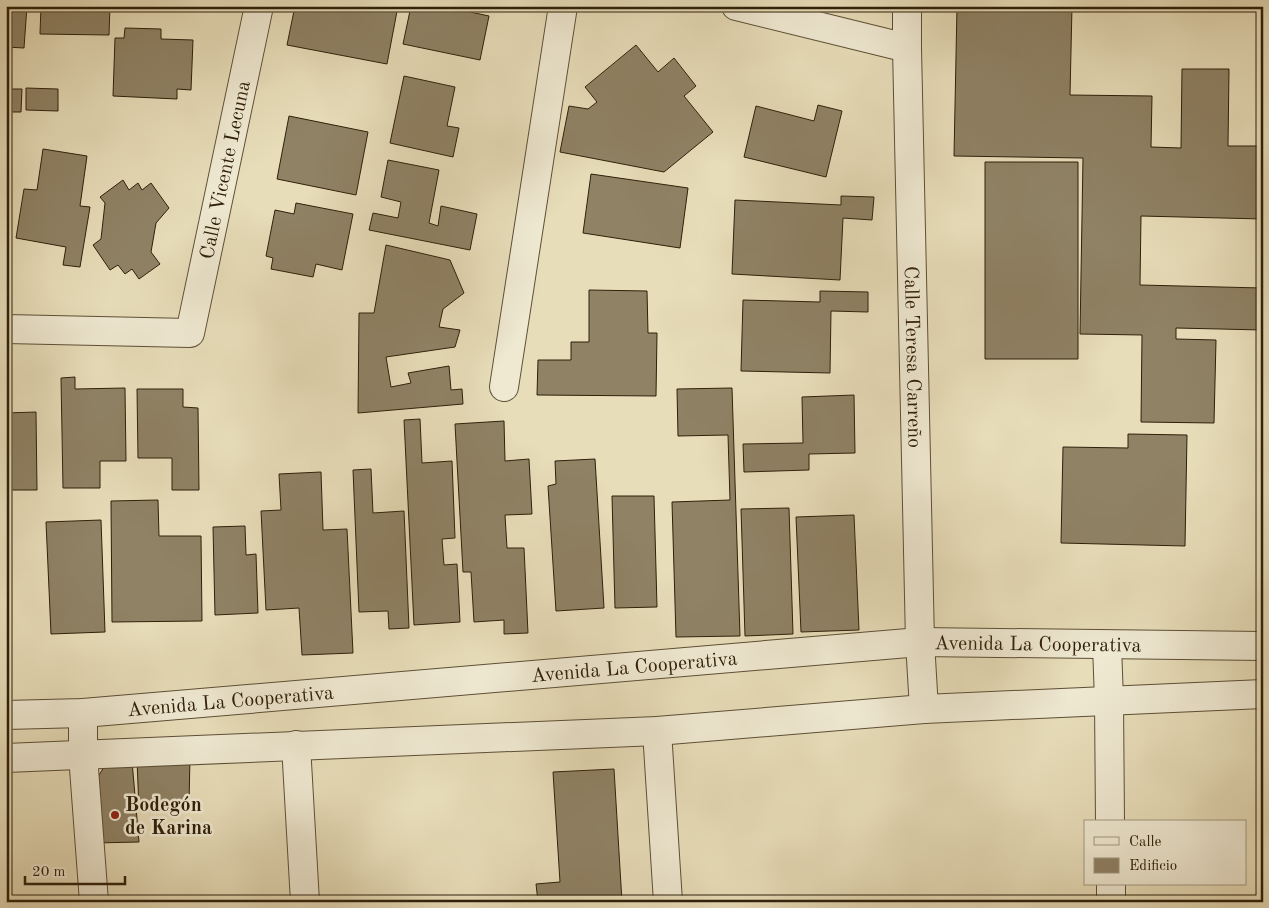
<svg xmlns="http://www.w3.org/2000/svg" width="1269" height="908" font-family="'Old Standard TT',serif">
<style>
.building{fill:#8f8265;stroke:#2f200a}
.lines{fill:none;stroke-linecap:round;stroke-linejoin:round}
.minor-casing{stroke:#5d4f36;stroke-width:30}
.minor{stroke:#efe9d2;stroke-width:28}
.poi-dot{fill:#8f2418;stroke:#efe9d2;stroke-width:2}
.labels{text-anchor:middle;stroke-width:5;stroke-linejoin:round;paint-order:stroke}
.street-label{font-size:20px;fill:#2f200a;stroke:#efe9d2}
.poi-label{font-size:20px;font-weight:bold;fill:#2f200a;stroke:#efe9d2;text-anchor:start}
</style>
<rect width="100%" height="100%" fill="#e7ddb9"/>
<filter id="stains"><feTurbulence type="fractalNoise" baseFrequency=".004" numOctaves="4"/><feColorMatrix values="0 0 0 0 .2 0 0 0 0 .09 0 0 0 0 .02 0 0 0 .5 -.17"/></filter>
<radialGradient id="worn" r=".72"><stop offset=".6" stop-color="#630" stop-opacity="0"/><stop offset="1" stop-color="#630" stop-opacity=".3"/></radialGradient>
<!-- building -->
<path class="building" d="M 6,6 L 27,6 L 24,48 L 6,47 Z
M 41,6 L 110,6 L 109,35 L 40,34 Z
M 295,6 L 398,6 L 387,64 L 287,45 Z
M 411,6 L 462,6 L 461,10 L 489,16 L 480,60 L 403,44 Z
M 957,6 L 1072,6 L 1070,95 L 1152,96 L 1151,147 L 1181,148 L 1182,69 L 1229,69 L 1228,146 L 1263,146 L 1263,219 L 1141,216 L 1140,285 L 1262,288 L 1263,285 L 1263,330 L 1176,328 L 1176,339 L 1216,340 L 1214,423 L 1141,422 L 1142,335 L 1080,334 L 1083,158 L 954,156 Z
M 125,28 L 161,29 L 161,39 L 193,40 L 191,90 L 177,89 L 177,99 L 113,96 L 115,38 L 124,38 Z
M 636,45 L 658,72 L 674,58 L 696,86 L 684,96 L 713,132 L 664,172 L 560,152 L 569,106 L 588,109 L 597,102 L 585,87 Z
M 404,76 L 455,87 L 447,126 L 459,128 L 453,157 L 390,143 Z
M 26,88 L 58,89 L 58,111 L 26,110 Z
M 6,89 L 22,89 L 21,112 L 6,112 Z
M 818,105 L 842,111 L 826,177 L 744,157 L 756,106 L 814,121 Z
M 289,116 L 368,132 L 356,195 L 277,179 Z
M 43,149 L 87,156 L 80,206 L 90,207 L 80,267 L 63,265 L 66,247 L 16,238 L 24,189 L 37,190 Z
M 388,160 L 439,170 L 429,223 L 438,226 L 441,206 L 477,214 L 470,250 L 369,230 L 373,213 L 398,218 L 401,202 L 381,197 Z
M 985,162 L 1078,162 L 1078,359 L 985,359 Z
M 591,174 L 688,188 L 680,248 L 583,233 Z
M 123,180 L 129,190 L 138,183 L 142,190 L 151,183 L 169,208 L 156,223 L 151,252 L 160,264 L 139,279 L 132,269 L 125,274 L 118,265 L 110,270 L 93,245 L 101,239 L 105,203 L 100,197 Z
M 6,190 L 10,190 L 7,218 L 6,218 Z
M 841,196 L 874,197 L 872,220 L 843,218 L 840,280 L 732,274 L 735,200 L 841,205 Z
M 296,203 L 353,214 L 342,270 L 316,264 L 313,277 L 271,269 L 273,258 L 266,256 L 275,210 L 294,214 Z
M 386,245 L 450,260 L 464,293 L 443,309 L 439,327 L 460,330 L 455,347 L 386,357 L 391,387 L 411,383 L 408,373 L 449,366 L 451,390 L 462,389 L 463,404 L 358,413 L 359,313 L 374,313 Z
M 589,290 L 647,291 L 648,333 L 657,333 L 656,396 L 537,395 L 538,360 L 571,360 L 571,342 L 589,342 Z
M 820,291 L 868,292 L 868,312 L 831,311 L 830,373 L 741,371 L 743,300 L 820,302 Z
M 75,377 L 75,389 L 125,388 L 126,461 L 100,461 L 100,488 L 63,488 L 61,378 Z
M 732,388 L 740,636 L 676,637 L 672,502 L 730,500 L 728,435 L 678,436 L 677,389 Z
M 137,389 L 183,389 L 183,407 L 198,408 L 199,490 L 172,490 L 172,458 L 138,458 Z
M 854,395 L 855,453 L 809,454 L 809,470 L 744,472 L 743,444 L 803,443 L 802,397 Z
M 36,412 L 37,490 L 6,490 L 6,413 Z
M 420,419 L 422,463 L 452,461 L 455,538 L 442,539 L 444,565 L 457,564 L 460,622 L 414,625 L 404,420 Z
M 504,421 L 505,461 L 529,459 L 532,514 L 505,515 L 507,548 L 524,548 L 528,633 L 504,634 L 504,620 L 474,622 L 471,572 L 463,572 L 455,424 Z
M 1128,434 L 1187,435 L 1185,546 L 1061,543 L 1063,447 L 1128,448 Z
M 595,459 L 604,608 L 556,611 L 548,486 L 556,484 L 555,461 Z
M 371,469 L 373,513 L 404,511 L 409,628 L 389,629 L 388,611 L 359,612 L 353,470 Z
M 321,472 L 323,530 L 347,529 L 353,653 L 302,655 L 299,608 L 266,610 L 261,511 L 281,510 L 279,474 Z
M 612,496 L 654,496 L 657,607 L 615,608 Z
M 158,500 L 159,536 L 201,536 L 202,621 L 112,622 L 111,501 Z
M 789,508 L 793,634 L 745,636 L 741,509 Z
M 854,515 L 859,630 L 801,632 L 796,517 Z
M 101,520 L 105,632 L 51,634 L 46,522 Z
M 1263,521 L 1263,580 L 1258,579 Z
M 245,526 L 246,555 L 256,554 L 258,613 L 215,615 L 213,527 Z
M 190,757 L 189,803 L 139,809 L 137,760 Z
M 132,761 L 139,842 L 94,843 L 91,788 L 104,767 Z
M 614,769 L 622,902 L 538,902 L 536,884 L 560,882 L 553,772 Z"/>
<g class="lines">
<defs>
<g id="minor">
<path d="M 736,6 L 907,48"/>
<path id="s1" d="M 907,6 L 907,48 L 920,642 L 924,709"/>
<path id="s2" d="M 6,329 L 190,333 L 259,6"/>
<path d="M 504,387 L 563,6"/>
<path d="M 1107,645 L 1109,700 L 1110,822"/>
<path d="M 83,713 L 83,755 L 94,902"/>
<path id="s3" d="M 6,715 L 83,713 L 920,642 L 1263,646"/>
<path d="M 657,731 L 668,902"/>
<path d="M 296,745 L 305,902"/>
<path d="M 6,758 L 657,731 L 924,709 L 1263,694"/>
<path d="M 1111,884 L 1111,902"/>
</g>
</defs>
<!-- minor casing -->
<use href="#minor" class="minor-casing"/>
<!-- minor -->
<use href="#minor" class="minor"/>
</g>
<!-- markers -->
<circle class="poi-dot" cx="115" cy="815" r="5"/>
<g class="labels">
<!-- street labels -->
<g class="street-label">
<text dy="7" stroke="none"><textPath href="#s2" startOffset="351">Calle Vicente Lecuna</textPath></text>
<text dy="7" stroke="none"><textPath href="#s1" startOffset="351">Calle Teresa Carreño</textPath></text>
<text dy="7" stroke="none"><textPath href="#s3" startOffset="1035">Avenida La Cooperativa</textPath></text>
<text dy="7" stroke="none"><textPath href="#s3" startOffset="630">Avenida La Cooperativa</textPath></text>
<text dy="7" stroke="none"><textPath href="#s3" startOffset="225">Avenida La Cooperativa</textPath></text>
</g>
<!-- poi labels -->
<g class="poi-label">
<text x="125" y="811">Bodegón<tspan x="125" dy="23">de Karina</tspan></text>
</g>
</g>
<!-- margin -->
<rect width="1269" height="908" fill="none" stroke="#e7ddb9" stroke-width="25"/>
<rect x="8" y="8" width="1254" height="893" fill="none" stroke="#2f200a" stroke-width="2.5"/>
<rect x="12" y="12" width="1244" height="883" fill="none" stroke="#2f200a"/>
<!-- legend -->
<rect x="1084" y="820" width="162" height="65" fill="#efe9d2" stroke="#a29982"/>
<rect x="1094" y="837" width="25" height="8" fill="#efe9d2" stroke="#a29982"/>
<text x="1129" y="846" font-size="15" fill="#2f200a">Calle</text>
<rect x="1094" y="858" width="25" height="15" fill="#8f8265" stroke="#a29982"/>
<text x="1129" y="870" font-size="15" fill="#2f200a">Edificio</text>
<!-- scale -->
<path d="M25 876v8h100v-8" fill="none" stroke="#2f200a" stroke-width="2.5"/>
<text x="32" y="876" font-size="15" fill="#2f200a" stroke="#efe9d2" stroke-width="4" paint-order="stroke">20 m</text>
<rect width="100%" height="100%" filter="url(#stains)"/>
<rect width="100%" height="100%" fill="url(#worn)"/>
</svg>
